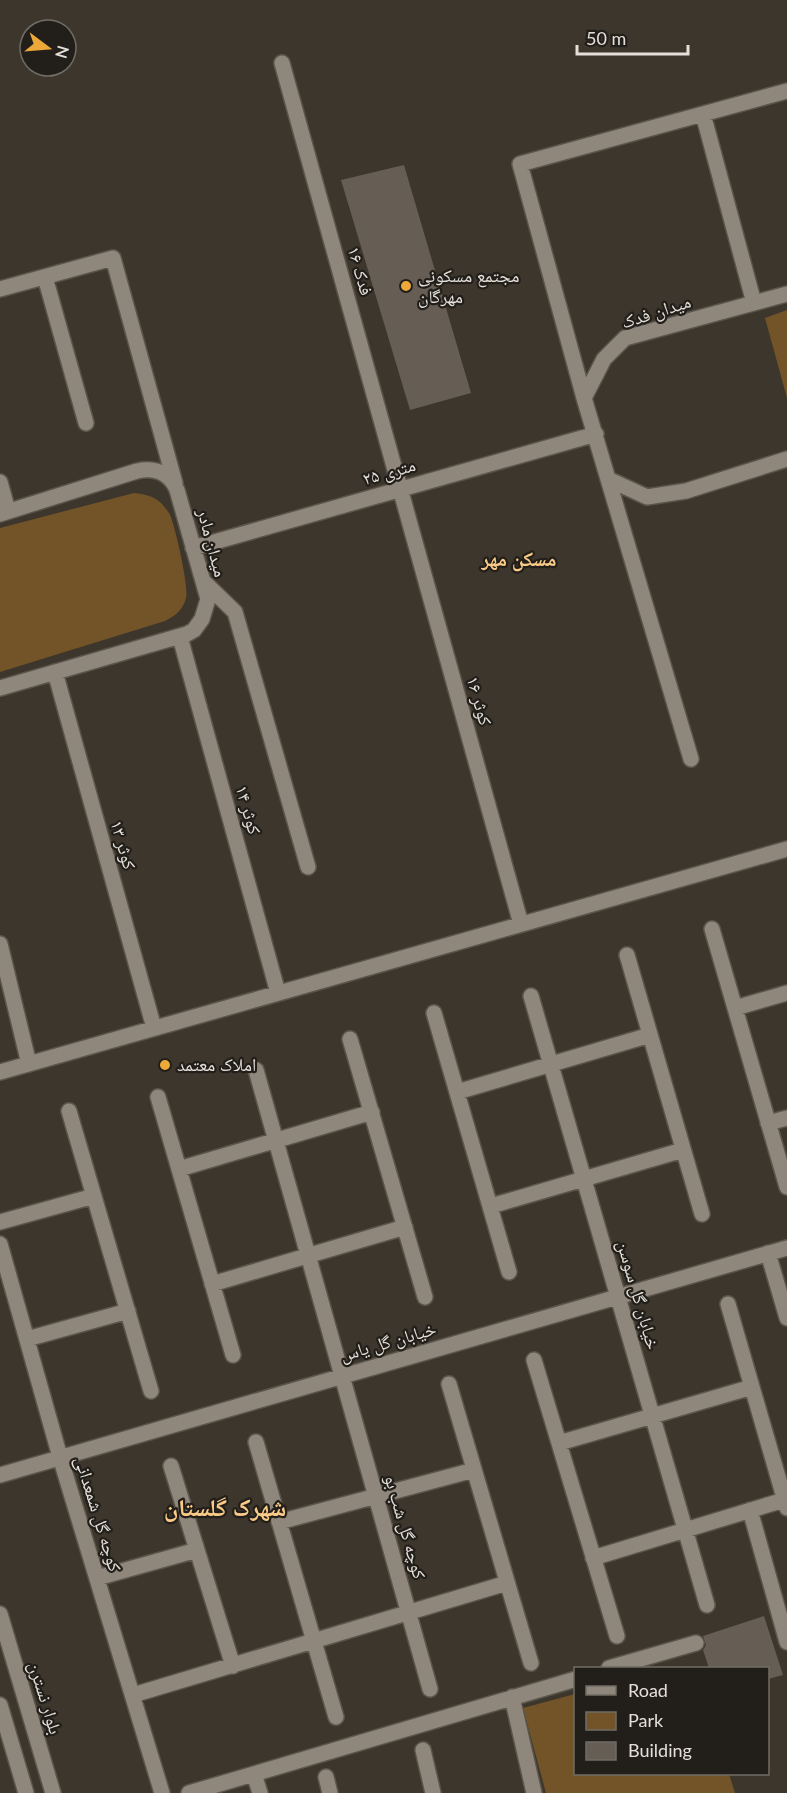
<svg xmlns="http://www.w3.org/2000/svg" width="787" height="1793" font-family="Lato,'Noto Naskh Arabic',sans-serif">
<style>
.green{fill:#725428}
.building{fill:#665e54}
.lines{fill:none;stroke-linecap:round;stroke-linejoin:round}
.minor-casing{stroke:#5a544b;stroke-width:18}
.minor{stroke:#8f877b;stroke-width:15}
.poi-dot{fill:#eca93a;stroke:#221e1a;stroke-width:2}
.labels{text-anchor:middle;stroke-width:4.5;stroke-linejoin:round;paint-order:stroke}
.street-label{font-size:18px;fill:#e4e0d9;stroke:#221e1a}
.poi-label{font-size:18px;fill:#e4e0d9;stroke:#221e1a;text-anchor:start}
.neighbourhood-label{font-size:20px;font-weight:bold;fill:#facb87;stroke:#221e1a}
.district-label{font-size:24px;font-weight:bold;fill:#facb87;stroke:#221e1a}
</style>
<rect width="100%" height="100%" fill="#3d362c"/>
<!-- green -->
<path class="green" d="M 787,310 L 787,398 L 765,318 Z
M 134,493 C 144,494 153,496 160,502 C 163,505 167,510 169,513 C 175,524 189,587 186,598 C 183,610 175,616 165,621 L 0,672 L 0,528 Z
M 575,1694 L 576,1774 L 729,1774 L 735,1793 L 546,1793 L 523,1708 Z"/>
<!-- building -->
<path class="building" d="M 404,165 L 471,393 L 410,410 L 341,180 Z
M 764,1616 L 783,1675 L 768,1679 L 768,1668 L 709,1668 L 703,1650 L 706,1645 L 703,1636 Z"/>
<g class="lines">
<defs>
<path id="minor" d="M 282,63 L 521,924
M 703,114 L 754,303
M 45,277 L 86,423
M 0,289 L 113,258 L 175,483
M 787,294 L 625,338 L 604,359 L 584,398 L 608,479 L 647,497 L 686,491 L 787,459
M 584,398 L 520,164 L 787,91
M 608,479 L 691,759
M 0,482 L 8,511
M 0,514 L 137,471 C 155,467 170,473 177,490 L 208,599 L 202,619 L 194,630 L 187,634 L 0,688
M 193,548 L 596,434
M 203,581 L 235,612 L 308,867
M 180,637 L 278,993
M 55,672 L 154,1028
M 712,929 L 787,1187
M 0,944 L 29,1064
M 627,955 L 702,1214
M 531,996 L 707,1605
M 735,1008 L 787,993
M 434,1013 L 509,1272
M 350,1039 L 425,1297
M 256,1070 L 430,1689
M 0,1072 L 787,849
M 457,1092 L 650,1035
M 158,1097 L 233,1355
M 69,1111 L 151,1391
M 768,1123 L 787,1118
M 179,1169 L 372,1112
M 491,1206 L 683,1150
M 0,1222 L 94,1196
M 0,1244 L 60,1457 L 162,1793
M 768,1253 L 787,1318
M 212,1284 L 405,1227
M 728,1304 L 787,1508
M 27,1339 L 128,1311
M 534,1360 L 617,1636
M 449,1384 L 531,1663
M 256,1442 L 336,1717
M 559,1443 L 752,1387
M 171,1466 L 233,1666
M 0,1475 L 787,1248
M 750,1510 L 787,1642
M 279,1522 L 474,1470
M 593,1558 L 784,1500
M 97,1578 L 197,1550
M 0,1614 L 53,1793
M 609,1668 L 696,1643
M 133,1695 L 507,1583
M 512,1697 L 534,1793
M 0,1705 L 26,1793
M 423,1750 L 433,1793
M 254,1774 L 260,1793
M 326,1777 L 330,1793
M 189,1793 L 576,1679"/>
</defs>
<!-- minor casing -->
<use href="#minor" class="minor-casing"/>
<!-- minor -->
<use href="#minor" class="minor"/>
</g>
<!-- markers -->
<g class="poi-dot">
<circle cx="406" cy="286" r="6"/>
<circle cx="165" cy="1065" r="6"/>
</g>
<g class="labels">
<!-- street labels -->
<g class="street-label">
<text transform="translate(360 271) rotate(74)" y="6">فدک ۱۶</text>
<text transform="translate(656 312) rotate(-18)" y="6">میدان فدک</text>
<text transform="translate(389 472) rotate(-16)" y="6">۲۵ متری</text>
<text transform="translate(212 543) rotate(75)" y="6">میدان مادر</text>
<text transform="translate(479 701) rotate(74)" y="6">کوثر ۱۶</text>
<text transform="translate(248 810) rotate(74)" y="6">کوثر ۱۴</text>
<text transform="translate(123 845) rotate(74)" y="6">کوثر ۱۳</text>
<text transform="translate(638 1295) rotate(74)" y="6">خیابان گل سوسن</text>
<text transform="translate(388 1342) rotate(-16)" y="6">خیابان گل یاس</text>
<text transform="translate(98 1514) rotate(73)" y="6">کوچه گل شمعدانی</text>
<text transform="translate(405 1527) rotate(74)" y="6">کوچه گل شب بو</text>
<text transform="translate(45 1698) rotate(73)" y="6">بلوار نسترن</text>
</g>
<!-- poi labels -->
<g class="poi-label">
<text x="418" y="282">مجتمع مسکونی<tspan x="418" dy="21">مهرگان</tspan></text>
<text x="177" y="1071">املاک معتمد</text>
</g>
<!-- neighbourhood labels -->
<g class="neighbourhood-label">
<text x="519" y="566">مسکن مهر</text>
</g>
<!-- district labels -->
<g class="district-label">
<text x="225" y="1516">شهرک گلستان</text>
</g>
</g>
<!-- legend -->
<rect x="574" y="1667" width="195" height="108" fill="#221e1a" stroke="#706c66" stroke-width="1.5"/>
<rect x="586" y="1686" width="30" height="9" fill="#8f877b" stroke="#706c66" stroke-width="1.5"/>
<text x="628" y="1697" font-size="18" fill="#e4e0d9">Road</text>
<rect x="586" y="1712" width="30" height="18" fill="#725428" stroke="#706c66" stroke-width="1.5"/>
<text x="628" y="1727" font-size="18" fill="#e4e0d9">Park</text>
<rect x="586" y="1742" width="30" height="18" fill="#665e54" stroke="#706c66" stroke-width="1.5"/>
<text x="628" y="1757" font-size="18" fill="#e4e0d9">Building</text>
<!-- north arrow -->
<g transform="translate(48 48) rotate(106)"><circle r="28" fill="#221e1a" stroke="#706c66" stroke-width="1.5"/>
<path d="M0-4.5L10 22L0 15L-10 22Z" fill="#eca93a"/>
<text y="-9" font-size="16" font-weight="bold" text-anchor="middle" fill="#e4e0d9">N</text>
</g>
<!-- scale -->
<path d="M577 45v9h111v-9" fill="none" stroke="#e4e0d9" stroke-width="3"/>
<text x="586" y="45" font-size="18" fill="#e4e0d9" stroke="#221e1a" stroke-width="4.5" paint-order="stroke">50 m</text>
</svg>
